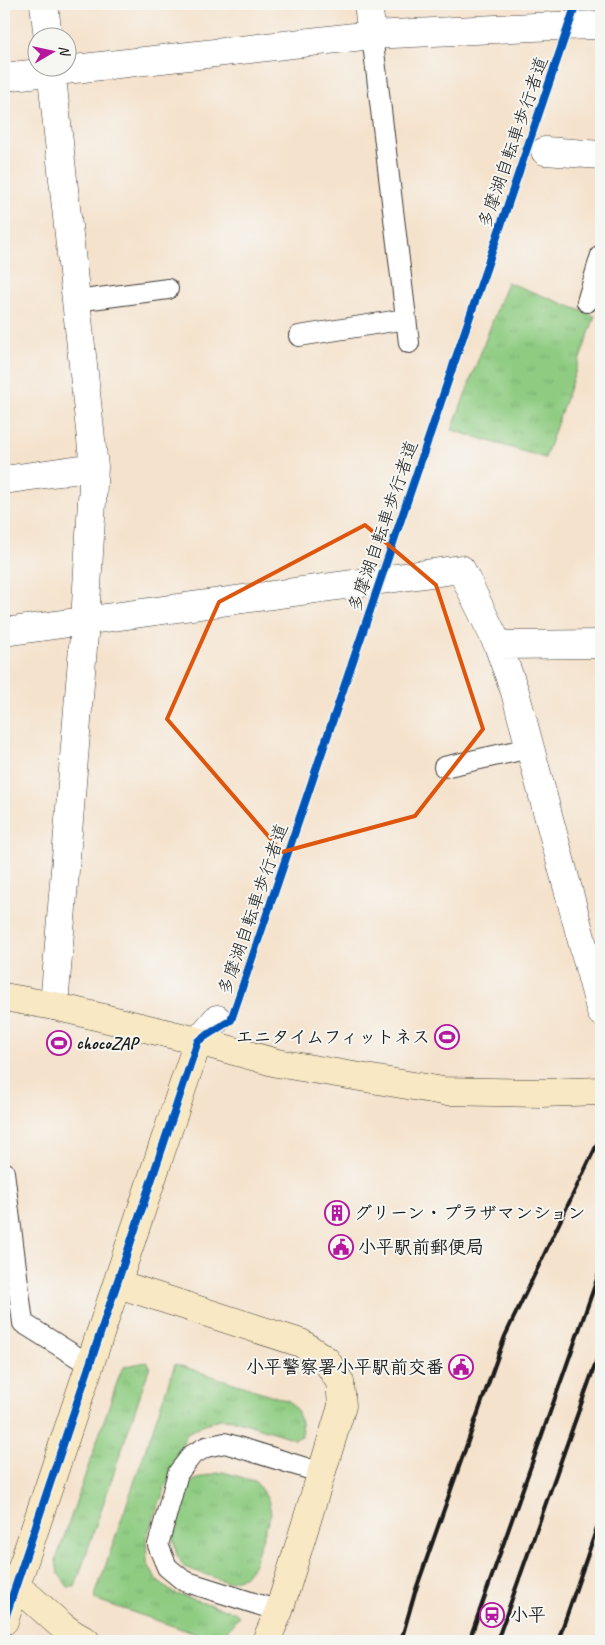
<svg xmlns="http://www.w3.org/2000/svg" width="605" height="1645" font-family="Caveat,'Klee One',sans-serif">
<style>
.grass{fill:url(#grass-tufts);stroke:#56744f}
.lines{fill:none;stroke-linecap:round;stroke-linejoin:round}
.lane-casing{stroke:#3d3a36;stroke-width:22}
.street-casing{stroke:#3d3a36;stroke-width:29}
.secondary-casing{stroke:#3d3a36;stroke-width:29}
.lane{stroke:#fff;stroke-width:20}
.street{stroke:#fff;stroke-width:28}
.secondary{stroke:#f8e8c3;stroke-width:28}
.rail{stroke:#1c1c1c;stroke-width:4}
.cycleway-casing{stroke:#f6f6f2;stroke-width:11}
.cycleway{stroke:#0057b8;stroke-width:8}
.marked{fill:none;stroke:#de560d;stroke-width:4;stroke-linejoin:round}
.labels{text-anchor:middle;stroke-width:4;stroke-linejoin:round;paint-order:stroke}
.street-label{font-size:18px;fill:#1c1c1c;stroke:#f6f6f2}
.poi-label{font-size:18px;font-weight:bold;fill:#1c1c1c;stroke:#f6f6f2;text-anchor:start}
</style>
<defs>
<pattern id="grass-tufts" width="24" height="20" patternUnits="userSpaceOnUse" patternTransform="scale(1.25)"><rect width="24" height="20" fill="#8fcc82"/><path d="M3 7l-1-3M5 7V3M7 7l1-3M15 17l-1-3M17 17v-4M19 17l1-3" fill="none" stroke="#7baf70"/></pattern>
</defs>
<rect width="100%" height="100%" fill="#f6f6f2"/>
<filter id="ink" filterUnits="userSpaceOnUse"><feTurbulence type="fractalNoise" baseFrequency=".02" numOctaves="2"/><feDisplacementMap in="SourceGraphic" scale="10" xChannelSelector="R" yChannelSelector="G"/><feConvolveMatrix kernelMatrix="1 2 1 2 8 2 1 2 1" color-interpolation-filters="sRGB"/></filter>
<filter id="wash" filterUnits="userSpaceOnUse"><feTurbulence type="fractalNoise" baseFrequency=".0096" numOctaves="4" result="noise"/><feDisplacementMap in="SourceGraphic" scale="20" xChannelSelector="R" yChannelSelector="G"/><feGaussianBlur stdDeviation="1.12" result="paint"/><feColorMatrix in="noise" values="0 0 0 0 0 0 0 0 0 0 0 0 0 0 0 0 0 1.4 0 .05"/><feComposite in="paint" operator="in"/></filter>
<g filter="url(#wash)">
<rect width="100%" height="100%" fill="#f5e2cc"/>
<!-- grass -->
<path class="grass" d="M 507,282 L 595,316 L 545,458 L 452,430 Z
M 147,1362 L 150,1366 L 75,1587 L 68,1587 L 58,1573 L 56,1560 L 121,1371 L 125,1366 Z
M 175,1364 L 289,1401 C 301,1414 301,1419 302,1436 L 295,1439 L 235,1420 L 220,1419 L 202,1425 L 186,1434 L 146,1538 L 147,1562 L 156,1580 L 173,1593 L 235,1612 L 239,1616 L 225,1633 L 205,1637 L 94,1599 Z
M 223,1472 L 255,1481 L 268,1499 L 271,1513 L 253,1566 L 244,1577 L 227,1582 L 184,1567 L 177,1555 L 172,1533 L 191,1482 L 204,1476 Z"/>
</g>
<g filter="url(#ink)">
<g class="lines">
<defs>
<path id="lane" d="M 372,35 L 409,343
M 76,301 L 168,289
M 587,302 L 601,255
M 299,336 L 406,319
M 444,767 L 530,748
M 4,1172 L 23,1323 L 90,1365
M 279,1611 L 184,1581 L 167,1567 L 158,1545 L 178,1473 L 192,1455 L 206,1447 L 225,1443 L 322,1473"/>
<path id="street" d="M 44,4 L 48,38
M 368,4 L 372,35
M 51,68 L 94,467 L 85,622 L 54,1006
M 4,77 L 372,35 L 555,26 L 601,25
M 545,151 L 601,155
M 4,480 L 94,467
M 4,632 L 461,569 L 498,645 L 515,692 L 601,1012
M 498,645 L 601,644
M 198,1041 L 217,1019"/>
<path id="secondary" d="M 4,997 L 54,1006 L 198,1041 L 277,1063 L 443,1091 L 541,1093 L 601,1091
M 118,1284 L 301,1343 L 326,1360 L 340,1382 L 342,1406 L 279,1611 L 266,1641
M 4,1581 C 35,1594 54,1627 86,1641
M 4,1621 L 198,1041"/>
</defs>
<!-- lane casing -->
<use href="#lane" class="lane-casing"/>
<!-- street casing -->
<use href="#street" class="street-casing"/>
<!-- secondary casing -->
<use href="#secondary" class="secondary-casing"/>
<!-- lane -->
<use href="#lane" class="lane"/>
<!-- street -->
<use href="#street" class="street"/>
<!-- secondary -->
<use href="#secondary" class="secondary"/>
<!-- rail -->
<path class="rail" d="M 401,1641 L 415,1592 L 505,1336 L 601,1136
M 469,1641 L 601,1268
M 497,1641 L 601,1348
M 558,1641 L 601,1516"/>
<defs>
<path id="cycleway" d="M 4,1621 L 198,1041 L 231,1020 L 576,4"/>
</defs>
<!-- cycleway casing -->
<use href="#cycleway" class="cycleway-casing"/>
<!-- cycleway -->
<use href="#cycleway" class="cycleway"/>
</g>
</g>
<!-- marked area -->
<path class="marked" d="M 365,525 L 436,585 L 483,729 L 415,816 L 282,852 L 167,719 L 219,602 Z"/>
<!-- icons -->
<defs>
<symbol id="stadium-ring" viewBox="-11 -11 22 22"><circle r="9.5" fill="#f6f6f2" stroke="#b5179e" stroke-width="1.5"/><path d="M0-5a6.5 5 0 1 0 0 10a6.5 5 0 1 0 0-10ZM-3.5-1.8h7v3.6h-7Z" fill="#b5179e"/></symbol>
<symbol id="building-ring" viewBox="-11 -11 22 22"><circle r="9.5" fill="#f6f6f2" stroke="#b5179e" stroke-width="1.5"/><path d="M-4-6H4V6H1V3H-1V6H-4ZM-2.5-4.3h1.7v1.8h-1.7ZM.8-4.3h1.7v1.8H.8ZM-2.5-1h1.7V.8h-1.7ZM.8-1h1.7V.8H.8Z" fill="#b5179e"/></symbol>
<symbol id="civic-ring" viewBox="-11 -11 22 22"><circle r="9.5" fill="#f6f6f2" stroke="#b5179e" stroke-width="1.5"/><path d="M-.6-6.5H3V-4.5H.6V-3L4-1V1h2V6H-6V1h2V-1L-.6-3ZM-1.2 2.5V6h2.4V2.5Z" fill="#b5179e"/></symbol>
<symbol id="station-ring" viewBox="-11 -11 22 22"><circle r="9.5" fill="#f6f6f2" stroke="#b5179e" stroke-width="1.5"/><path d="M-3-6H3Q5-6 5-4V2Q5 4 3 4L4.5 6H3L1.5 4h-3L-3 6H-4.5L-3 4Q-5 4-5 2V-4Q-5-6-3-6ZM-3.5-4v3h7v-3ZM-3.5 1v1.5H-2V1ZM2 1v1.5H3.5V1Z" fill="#b5179e"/></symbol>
</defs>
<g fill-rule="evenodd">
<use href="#stadium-ring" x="433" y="1023" width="28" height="28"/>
<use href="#stadium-ring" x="45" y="1029" width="28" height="28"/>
<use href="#building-ring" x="323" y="1199" width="28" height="28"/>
<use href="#civic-ring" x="327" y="1233" width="28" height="28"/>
<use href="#civic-ring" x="447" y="1353" width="28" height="28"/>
<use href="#station-ring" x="478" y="1601" width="28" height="28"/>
</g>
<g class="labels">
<!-- street labels -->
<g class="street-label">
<text transform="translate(513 142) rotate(-71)" y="6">多摩湖自転車歩行者道</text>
<text transform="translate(383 526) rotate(-71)" y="6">多摩湖自転車歩行者道</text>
<text transform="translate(253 909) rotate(-71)" y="6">多摩湖自転車歩行者道</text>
</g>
<!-- poi labels -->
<g class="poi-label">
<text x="430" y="1043" text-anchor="end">エニタイムフィットネス</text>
<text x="76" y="1049">chocoZAP</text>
<text x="354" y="1219">グリーン・プラザマンション</text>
<text x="358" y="1253">小平駅前郵便局</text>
<text x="444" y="1373" text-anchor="end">小平警察署小平駅前交番</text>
<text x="510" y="1621">小平</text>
</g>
</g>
<!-- margin -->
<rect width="605" height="1645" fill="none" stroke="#f6f6f2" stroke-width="20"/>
<!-- north arrow -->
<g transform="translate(52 52) rotate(81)"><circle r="24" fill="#f6f6f2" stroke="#9f9f9c"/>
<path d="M0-4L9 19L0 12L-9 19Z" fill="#b5179e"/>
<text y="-8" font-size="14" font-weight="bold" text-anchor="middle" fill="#1c1c1c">N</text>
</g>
</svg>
